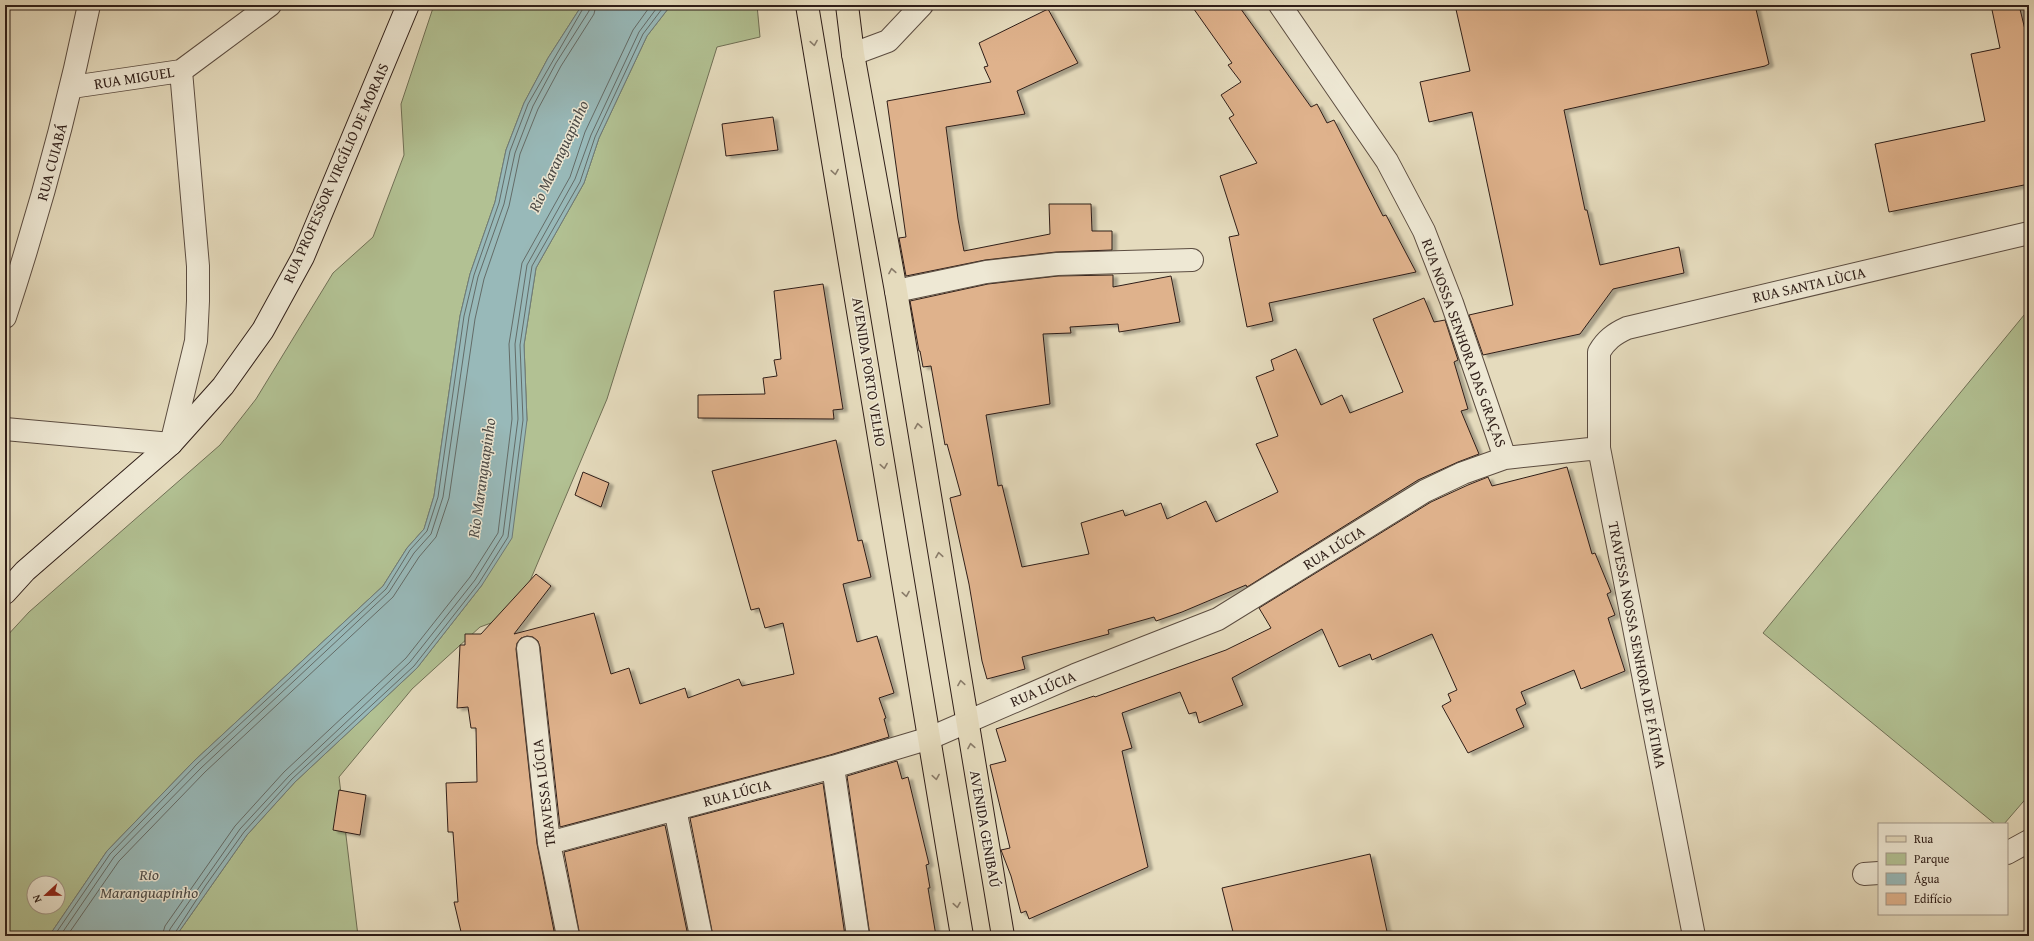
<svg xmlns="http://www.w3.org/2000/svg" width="2034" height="941" font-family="'Gentium Book Plus',serif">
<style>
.green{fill:#b2c193;stroke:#707056;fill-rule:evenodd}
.water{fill:#98b9b9;stroke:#6e7b79}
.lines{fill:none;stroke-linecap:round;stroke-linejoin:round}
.shore{stroke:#646c68;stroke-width:1}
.building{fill:#dfb28c;stroke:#2f1e18;filter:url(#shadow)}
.street-casing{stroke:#5c4d41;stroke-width:24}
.secondary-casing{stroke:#2f1e18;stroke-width:24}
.primary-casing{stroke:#2f1e18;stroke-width:24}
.street{stroke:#eee8d4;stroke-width:22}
.secondary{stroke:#eee8d4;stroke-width:22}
.primary{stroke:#e5dbbd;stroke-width:22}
.oneway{stroke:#8a7c6a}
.labels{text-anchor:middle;stroke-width:3;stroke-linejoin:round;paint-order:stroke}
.street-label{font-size:15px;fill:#2f1e18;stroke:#eee8d4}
.water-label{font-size:16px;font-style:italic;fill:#4e4c48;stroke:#eee8d4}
</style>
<defs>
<filter id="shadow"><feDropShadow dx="4.5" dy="2.5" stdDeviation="1" flood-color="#0004"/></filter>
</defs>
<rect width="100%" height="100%" fill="#e5dbbd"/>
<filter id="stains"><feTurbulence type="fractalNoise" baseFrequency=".005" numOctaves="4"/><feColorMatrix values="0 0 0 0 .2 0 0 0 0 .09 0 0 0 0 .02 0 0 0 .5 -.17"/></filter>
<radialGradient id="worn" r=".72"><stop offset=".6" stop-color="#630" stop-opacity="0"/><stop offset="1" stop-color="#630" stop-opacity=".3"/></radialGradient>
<!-- green -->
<path class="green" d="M 434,5 L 582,5 L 548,58 L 524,103 L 506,150 L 495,202 L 470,274 L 460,316 L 434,496 L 424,529 L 407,548 L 383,586 L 194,761 L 107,851 L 49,936 L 5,936 L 5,638 L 29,612 L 220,445 L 256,399 L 333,273 L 373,237 L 404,155 L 401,104 ZM 34,883 L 58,883 L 58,907 L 34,907 Z
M 671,5 L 757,5 L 760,37 L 717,47 L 607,399 L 516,614 L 480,627 L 412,689 L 339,777 L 358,936 L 176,936 L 247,835 L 295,782 L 417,668 L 482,585 L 527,420 L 524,345 L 536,268 L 584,183 L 599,138 L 647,36 Z
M 2029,309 L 2029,795 L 2004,824 L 1995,824 L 1763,633 Z"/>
<!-- water -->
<path class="water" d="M 582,5 L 671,5 L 647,36 L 599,138 L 584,183 L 536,268 L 524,345 L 527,420 L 512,538 L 482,585 L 417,668 L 295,782 L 247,835 L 176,936 L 49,936 L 107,851 L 194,761 L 383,586 L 407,548 L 424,529 L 434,496 L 460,316 L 470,274 L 495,202 L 506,150 L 524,103 L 548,58 Z"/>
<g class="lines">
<!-- shore -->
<path class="shore" d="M 54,936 L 110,854 L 197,764 L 386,589 L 410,550 L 427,531 L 438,497 L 464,316 L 474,275 L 499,203 L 510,151 L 528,104 L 585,5
M 60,936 L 114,857 L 201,768 L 389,592 L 414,553 L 431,534 L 443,497 L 469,317 L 478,277 L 504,204 L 515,153 L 533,106 L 556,63 L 589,11 L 590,5
M 67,936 L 119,861 L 205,772 L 393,597 L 419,557 L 436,537 L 449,498 L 475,319 L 484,279 L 509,206 L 520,154 L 538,109 L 561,66 L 594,14 L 596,5
M 162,936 L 165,926 L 235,826 L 284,772 L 406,658 L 470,577 L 498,533 L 512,419 L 509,344 L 522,263 L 570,177 L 585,132 L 633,30 L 651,5
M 168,936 L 170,929 L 240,829 L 289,776 L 410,662 L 475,580 L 503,535 L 518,419 L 515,344 L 527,265 L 575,179 L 591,135 L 639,32 L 659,5
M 173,936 L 206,885 L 244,832 L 292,779 L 414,666 L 479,583 L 508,537 L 523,420 L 520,345 L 532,266 L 580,182 L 595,137 L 643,34 L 665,5"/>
</g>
<!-- building -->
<path class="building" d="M 1191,5 L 1238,5 L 1311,107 L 1317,104 L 1327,123 L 1334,120 L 1383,216 L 1386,215 L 1416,272 L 1269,303 L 1273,321 L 1247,327 L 1229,237 L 1239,235 L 1220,176 L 1257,163 L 1229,118 L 1234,115 L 1221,95 L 1241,82 L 1228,65 L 1232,63 Z
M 1455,5 L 1755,5 L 1769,64 L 1765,66 L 1564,110 L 1585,210 L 1587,210 L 1600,265 L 1679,247 L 1684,273 L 1613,289 L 1580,334 L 1483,355 L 1469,315 L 1513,305 L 1472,112 L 1429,122 L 1420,82 L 1470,71 Z
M 1991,5 L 2019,5 L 2029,46 L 2029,184 L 1889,212 L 1875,144 L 1985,121 L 1971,54 L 2000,48 Z
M 1048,9 L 1078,63 L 1017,91 L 1025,114 L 946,127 L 958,219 L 964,251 L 1050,234 L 1049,204 L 1091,204 L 1092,231 L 1112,231 L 1112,250 L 1056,252 L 985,260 L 906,276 L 899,238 L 906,237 L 887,101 L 991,82 L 984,67 L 988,66 L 979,43 Z
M 773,117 L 778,150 L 726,156 L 722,124 Z
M 1113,275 L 1113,287 L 1171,276 L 1180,322 L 1119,332 L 1118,324 L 1070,327 L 1071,333 L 1043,334 L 1050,404 L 986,415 L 998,486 L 1002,485 L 1022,567 L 1089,554 L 1081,523 L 1123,510 L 1125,516 L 1161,503 L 1167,519 L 1206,501 L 1216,522 L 1278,492 L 1256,444 L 1278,436 L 1256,377 L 1274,370 L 1271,360 L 1296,349 L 1321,405 L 1342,395 L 1350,413 L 1403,392 L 1373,319 L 1424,298 L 1434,322 L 1445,320 L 1458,360 L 1454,362 L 1468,409 L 1461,411 L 1479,454 L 1458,462 L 1418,480 L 1247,587 L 1246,585 L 1182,612 L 1156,621 L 1154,617 L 1108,630 L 1109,634 L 1022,657 L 1025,669 L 987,679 L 982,661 L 969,584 L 950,498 L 961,495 L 947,444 L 945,445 L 931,366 L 923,367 L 920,351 L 919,351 L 910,301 L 988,284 L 1058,276 Z
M 823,284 L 843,409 L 833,410 L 834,419 L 698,418 L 698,395 L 765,394 L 763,378 L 777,376 L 774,360 L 781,359 L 774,291 Z
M 836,440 L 858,541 L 862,540 L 871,577 L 843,584 L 857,642 L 877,636 L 894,693 L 879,698 L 886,718 L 884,719 L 889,737 L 830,755 L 560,827 L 540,647 L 538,641 L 533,637 L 527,636 L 521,638 L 517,643 L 516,649 L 537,844 L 555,936 L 462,936 L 454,902 L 458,902 L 453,832 L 448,832 L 446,783 L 477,782 L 476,728 L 471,728 L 468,707 L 457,708 L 460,645 L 465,645 L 465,634 L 481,634 L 536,574 L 551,586 L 514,634 L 594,613 L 611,674 L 629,668 L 640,704 L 685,688 L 688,698 L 739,679 L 742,686 L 794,674 L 783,623 L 765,628 L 759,608 L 751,610 L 712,471 Z
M 1567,467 L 1592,554 L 1595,553 L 1611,592 L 1607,594 L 1615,615 L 1608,618 L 1625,671 L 1581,689 L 1574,670 L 1521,692 L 1526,704 L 1516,709 L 1524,727 L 1468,753 L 1442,706 L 1451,701 L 1448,694 L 1457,690 L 1432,634 L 1372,660 L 1370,654 L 1339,667 L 1322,629 L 1232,678 L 1243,705 L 1199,723 L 1196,712 L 1189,714 L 1180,692 L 1122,713 L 1132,748 L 1122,751 L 1148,867 L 1029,919 L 1026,911 L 1021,913 L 1011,876 L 1001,850 L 1010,848 L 990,765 L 1006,761 L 996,729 L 1094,696 L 1095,697 L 1226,650 L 1271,628 L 1259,608 L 1431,502 L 1468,485 L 1488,477 L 1492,486 Z
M 583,472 L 609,483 L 601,507 L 575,495 Z
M 897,761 L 902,779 L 908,777 L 929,864 L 926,865 L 930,888 L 928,888 L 936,936 L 870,936 L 847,776 Z
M 823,783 L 845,936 L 713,936 L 690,818 Z
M 339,790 L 366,795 L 360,835 L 333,830 Z
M 665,825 L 688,936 L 580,936 L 564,852 Z
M 1370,854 L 1388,936 L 1234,936 L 1222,888 Z"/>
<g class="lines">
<defs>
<path id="street" d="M 1280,5 L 1387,161 L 1424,231 L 1452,303 L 1505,458
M 853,54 L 888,41 L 922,5
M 72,87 L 181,71 L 270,5
M 896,291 L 986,272 L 1057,264 L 1192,260
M 5,317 C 39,214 67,111 89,5
M 5,429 L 171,444 L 196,341 L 198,301 L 198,266 L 181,71
M 528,648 L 549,843 L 568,936
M 833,767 L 858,936
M 675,809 L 701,936
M 549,843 L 833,767 L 930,738 L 1075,675 L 1218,619 L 1425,491 L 1463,473 L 1505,458 L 1599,448
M 2007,853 L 2029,841
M 1864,874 L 1879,873
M 1694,936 L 1599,448 L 1599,352 C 1606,340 1614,334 1627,328 L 2029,233"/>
<path id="secondary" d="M 5,593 L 25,571 L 171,444 L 223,386 L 263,330 L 303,257 L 408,5"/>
<path id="primary" d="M 807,5 L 962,936
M 847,5 L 853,54 L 896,291 L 1003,936"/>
</defs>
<!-- street casing -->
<use href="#street" class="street-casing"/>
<!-- secondary casing -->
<use href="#secondary" class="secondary-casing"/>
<!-- primary casing -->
<use href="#primary" class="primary-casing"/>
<!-- street -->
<use href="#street" class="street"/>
<!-- secondary -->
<use href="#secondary" class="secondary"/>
<!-- primary -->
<use href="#primary" class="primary"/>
</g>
<!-- one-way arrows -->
<defs><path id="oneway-chevron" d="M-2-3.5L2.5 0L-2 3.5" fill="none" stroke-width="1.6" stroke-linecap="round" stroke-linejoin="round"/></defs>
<g class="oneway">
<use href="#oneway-chevron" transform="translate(814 43) rotate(81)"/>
<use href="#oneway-chevron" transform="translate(835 172) rotate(81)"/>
<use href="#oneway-chevron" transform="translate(892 271) rotate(-100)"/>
<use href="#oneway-chevron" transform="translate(918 426) rotate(-99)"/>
<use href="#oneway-chevron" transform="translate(884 466) rotate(81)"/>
<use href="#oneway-chevron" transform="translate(939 555) rotate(-99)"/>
<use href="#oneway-chevron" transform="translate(906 594) rotate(81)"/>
<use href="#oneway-chevron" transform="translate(961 683) rotate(-99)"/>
<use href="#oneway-chevron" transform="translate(971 746) rotate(-100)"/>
<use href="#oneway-chevron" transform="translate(936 777) rotate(81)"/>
<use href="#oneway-chevron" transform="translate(957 905) rotate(81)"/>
</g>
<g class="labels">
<!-- street labels -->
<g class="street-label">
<text transform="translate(134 78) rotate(-9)" y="5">RUA MIGUEL</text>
<text transform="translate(52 162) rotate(-75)" y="5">RUA CUIABÁ</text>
<text transform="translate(336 173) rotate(-66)" y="5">RUA PROFESSOR VIRGÍLIO DE MORAIS</text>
<text transform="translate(1809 285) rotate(-13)" y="5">RUA SANTA LÙCIA</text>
<text transform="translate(1464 343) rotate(70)" y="5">RUA NOSSA SENHORA DAS GRAÇAS</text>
<text transform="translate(869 372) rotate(81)" y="5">AVENIDA PORTO VELHO</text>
<text transform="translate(1334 548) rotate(-32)" y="5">RUA LÚCIA</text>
<text transform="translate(1637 645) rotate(79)" y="5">TRAVESSA NOSSA SENHORA DE FÁTIMA</text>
<text transform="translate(1043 689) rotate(-23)" y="5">RUA LÚCIA</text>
<text transform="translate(544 793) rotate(-97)" y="5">TRAVESSA LÚCIA</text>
<text transform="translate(737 793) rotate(-15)" y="5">RUA LÚCIA</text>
<text transform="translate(985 829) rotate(80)" y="5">AVENIDA GENIBAÚ</text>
</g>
<!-- water labels -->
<g class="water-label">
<text transform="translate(558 156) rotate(-65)" y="6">Rio Maranguapinho</text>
<text transform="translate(481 478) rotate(-82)" y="6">Rio Maranguapinho</text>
<text x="149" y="880">Rio<tspan x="149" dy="18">Maranguapinho</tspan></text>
</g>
</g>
<!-- margin -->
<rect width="2034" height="941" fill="none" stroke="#e5dbbd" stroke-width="20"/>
<rect x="6" y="6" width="2022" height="929" fill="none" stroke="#2f1e18" stroke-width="2"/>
<rect x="10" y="10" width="2014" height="921" fill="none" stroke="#2f1e18"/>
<!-- legend -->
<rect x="1878" y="823" width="130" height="92" fill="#eee8d4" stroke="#a29789"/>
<rect x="1886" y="836" width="20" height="6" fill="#e5dbbd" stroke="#a29789"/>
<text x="1914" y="843" font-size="12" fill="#2f1e18">Rua</text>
<rect x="1886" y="853" width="20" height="12" fill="#b2c193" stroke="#a29789"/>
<text x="1914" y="863" font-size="12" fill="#2f1e18">Parque</text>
<rect x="1886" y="873" width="20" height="12" fill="#98b9b9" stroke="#a29789"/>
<text x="1914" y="883" font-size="12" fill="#2f1e18">Água</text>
<rect x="1886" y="893" width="20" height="12" fill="#dfb28c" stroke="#a29789"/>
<text x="1914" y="903" font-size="12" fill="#2f1e18">Edifício</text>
<!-- north arrow -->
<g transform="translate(46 895) rotate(248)"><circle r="19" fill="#eee8d4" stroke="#a29789"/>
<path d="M0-3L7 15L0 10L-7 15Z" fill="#8f2418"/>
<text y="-6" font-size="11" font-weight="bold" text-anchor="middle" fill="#2f1e18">N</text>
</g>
<rect width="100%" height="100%" filter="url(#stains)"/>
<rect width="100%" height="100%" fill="url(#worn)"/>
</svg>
